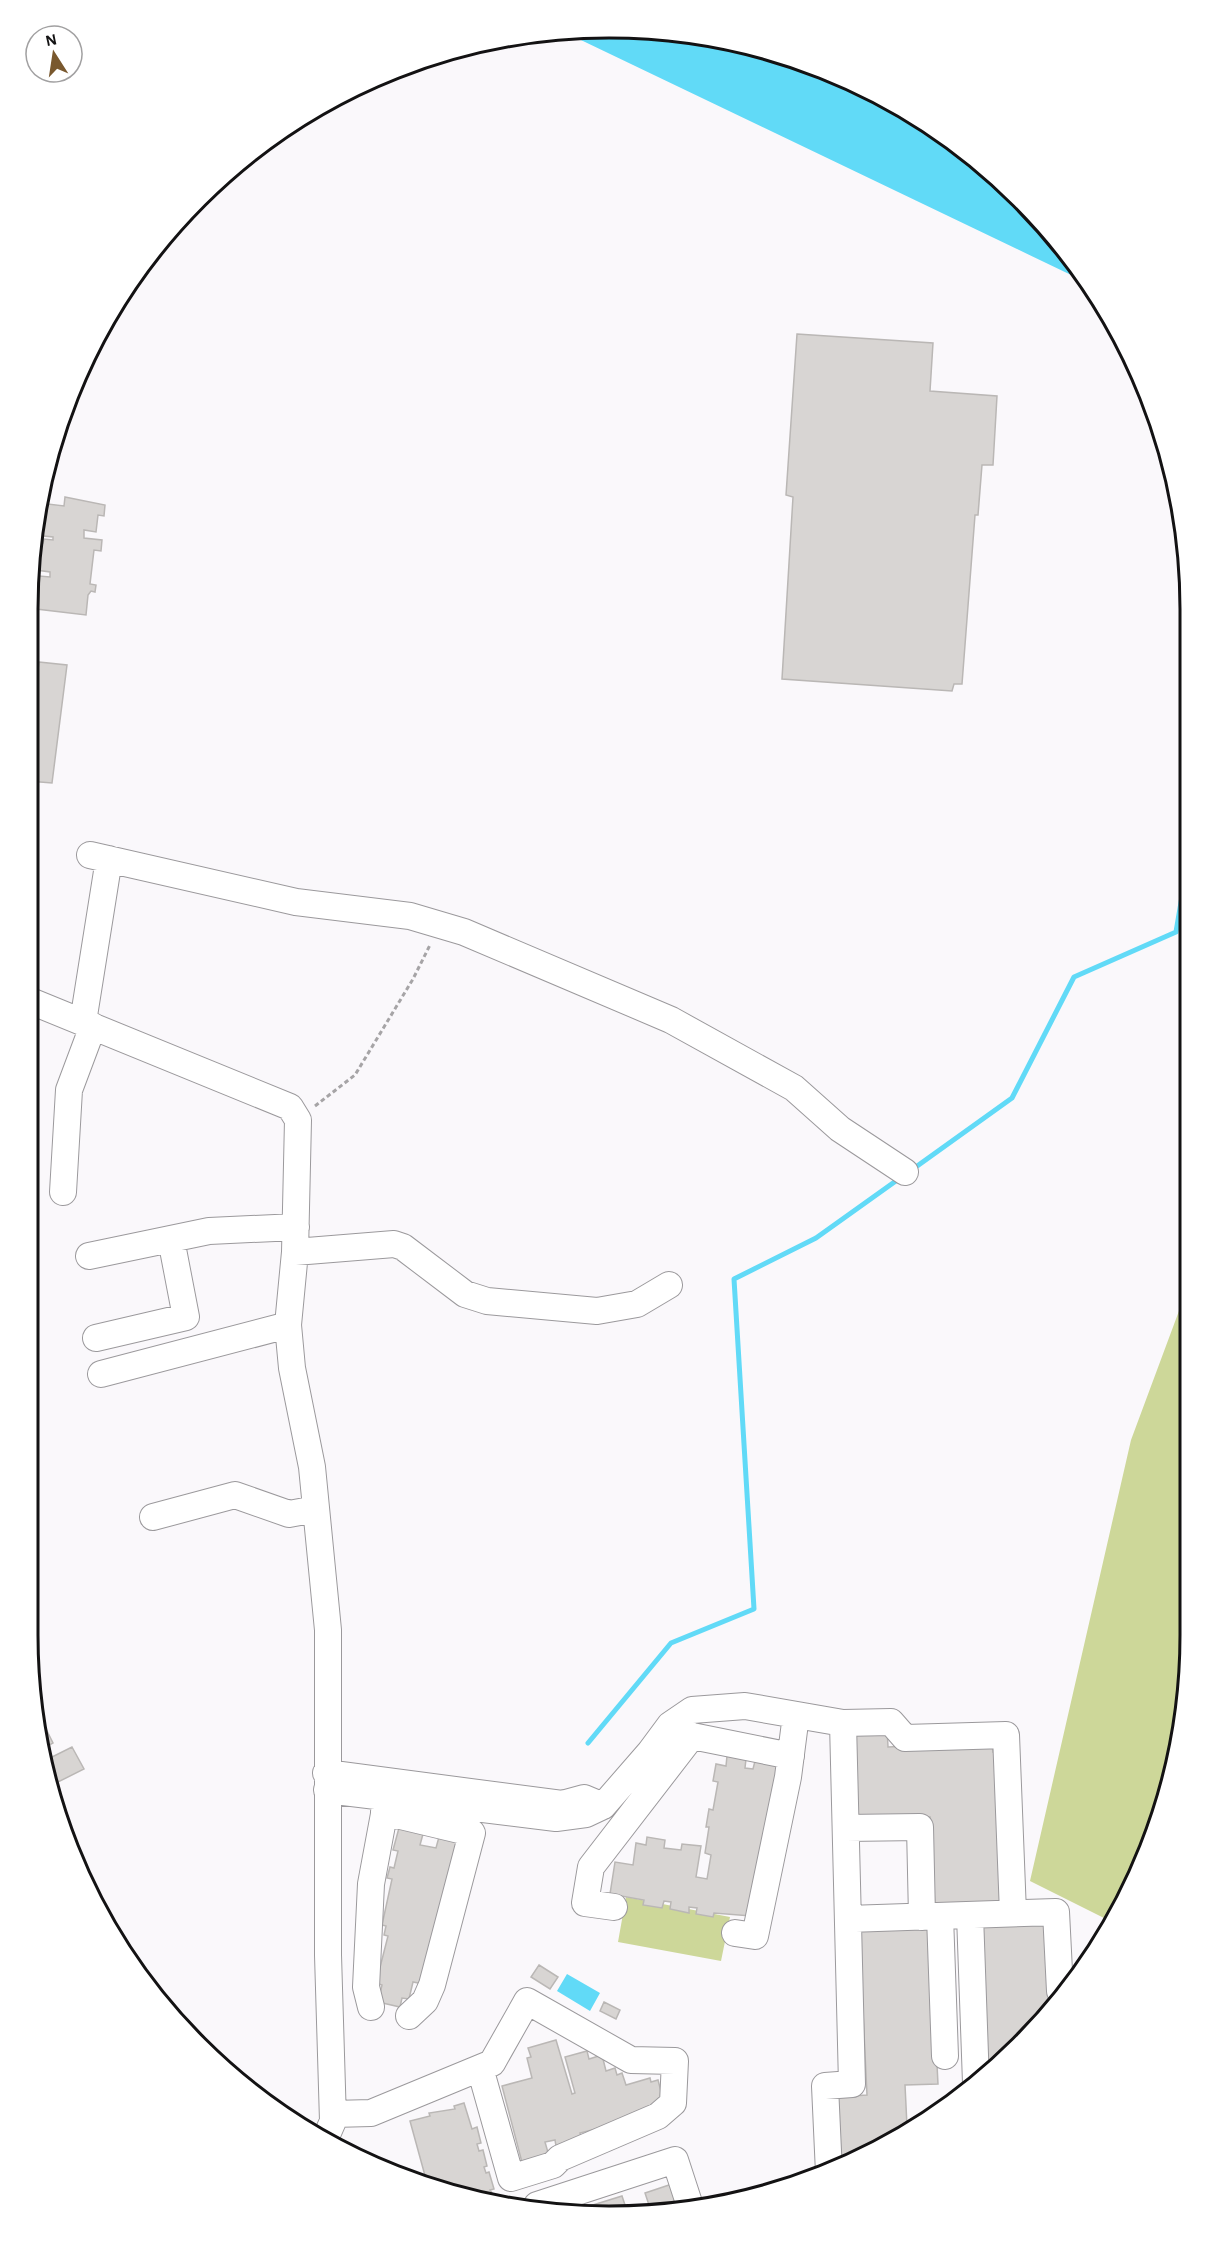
<svg xmlns="http://www.w3.org/2000/svg" width="1218" height="2244" font-family="'Alegreya Sans',sans-serif">
<style>
.grass{fill:#cdd799}
.water{fill:#61daf7}
.lines{fill:none;stroke-linecap:round;stroke-linejoin:round}
.stream{stroke:#61daf7;stroke-width:5}
.building{fill:#d8d5d3;stroke:#bab7b5;stroke-width:1.5}
.minor-casing{stroke:#9b999c;stroke-width:28}
.path{stroke:#a6a4a6;stroke-width:3;stroke-dasharray:4.5 3;stroke-linecap:butt}
.minor{stroke:#fff;stroke-width:26}
.rim{fill:none;stroke:#131213;stroke-width:3}
</style>
<rect width="100%" height="100%" fill="#faf8fb"/>
<!-- grass -->
<path class="grass" d="M 1189,1284 L 1190,1673 L 1171,1786 L 1114,1923 L 1030,1881 L 1131,1440 Z
M 626,1897 L 730,1917 L 721,1961 L 618,1942 Z"/>
<!-- water -->
<path class="water" d="M 571,28 L 685,32 L 796,58 L 900,105 L 993,172 L 1092,285 L 560,30 Z
M 567,1974 L 600,1993 L 590,2011 L 557,1991 Z"/>
<g class="lines">
<!-- stream -->
<path class="stream" d="M 913,1169 L 1012,1098 L 1074,977 L 1176,932 L 1187,867
M 588,1743 L 671,1643 L 754,1609 L 734,1279 L 816,1238 L 900,1178"/>
</g>
<!-- building -->
<path class="building" d="M 797,334 L 933,343 L 930,391 L 997,396 L 993,465 L 982,465 L 978,515 L 975,515 L 962,684 L 954,684 L 952,691 L 782,679 L 793,497 L 786,495 Z
M 65,497 L 105,505 L 104,516 L 98,515 L 96,532 L 84,530 L 84,538 L 102,540 L 101,551 L 94,550 L 90,584 L 96,585 L 95,592 L 91,591 L 88,595 L 86,615 L 28,608 L 28,575 L 50,577 L 50,572 L 29,569 L 33,541 L 43,543 L 44,539 L 53,540 L 53,537 L 34,535 L 39,507 L 47,508 L 48,504 L 64,506 Z
M 39,662 L 67,665 L 52,783 L 28,781 L 28,712 L 32,713 Z
M 39,1715 L 53,1743 L 39,1751 L 35,1717 Z
M 887,1728 L 888,1747 L 992,1742 L 993,1752 L 998,1751 L 1001,1911 L 935,1909 L 930,1817 L 853,1821 L 848,1730 Z
M 72,1747 L 84,1769 L 48,1787 L 42,1762 Z
M 727,1756 L 746,1759 L 745,1768 L 753,1769 L 755,1761 L 781,1765 L 751,1916 L 714,1913 L 713,1917 L 696,1914 L 697,1908 L 689,1907 L 689,1913 L 670,1909 L 671,1902 L 664,1901 L 662,1908 L 643,1905 L 644,1900 L 610,1894 L 615,1862 L 633,1865 L 636,1843 L 646,1845 L 647,1837 L 665,1840 L 664,1848 L 681,1850 L 682,1844 L 701,1846 L 696,1877 L 707,1879 L 711,1855 L 705,1853 L 709,1827 L 706,1827 L 709,1809 L 713,1810 L 718,1782 L 713,1781 L 716,1764 L 726,1766 Z
M 399,1828 L 423,1834 L 420,1845 L 436,1848 L 439,1837 L 461,1842 L 423,1984 L 413,1982 L 409,1999 L 402,1998 L 400,2007 L 378,2002 L 382,1985 L 376,1983 L 388,1936 L 384,1935 L 386,1926 L 382,1925 L 392,1879 L 387,1878 L 390,1867 L 394,1868 L 398,1851 L 393,1850 Z
M 1046,1924 L 1050,2003 L 993,2072 L 984,2078 L 976,1927 Z
M 930,1926 L 938,2084 L 905,2085 L 907,2126 L 838,2169 L 835,2097 L 867,2095 L 859,1929 Z
M 539,1965 L 558,1977 L 550,1989 L 531,1977 Z
M 604,2002 L 620,2010 L 616,2019 L 600,2011 Z
M 556,2040 L 572,2094 L 575,2093 L 565,2057 L 587,2051 L 589,2059 L 602,2055 L 606,2071 L 615,2068 L 617,2075 L 622,2073 L 626,2085 L 650,2078 L 651,2082 L 658,2080 L 665,2107 L 639,2118 L 580,2133 L 582,2139 L 556,2146 L 555,2140 L 545,2142 L 551,2163 L 524,2170 L 502,2086 L 532,2078 L 527,2058 L 531,2057 L 528,2048 Z
M 464,2103 L 472,2129 L 477,2127 L 481,2143 L 477,2144 L 479,2151 L 483,2150 L 487,2166 L 484,2167 L 486,2173 L 489,2172 L 494,2189 L 490,2190 L 497,2201 L 459,2197 L 427,2183 L 410,2121 L 430,2116 L 429,2113 L 455,2109 L 454,2106 Z
M 672,2184 L 680,2208 L 647,2216 L 638,2215 L 651,2211 L 645,2193 Z
M 622,2196 L 628,2214 L 572,2208 L 579,2206 L 580,2209 Z"/>
<g class="lines">
<defs>
<path id="minor" d="M 90,855 L 296,902 L 410,916 L 464,932 L 671,1020 L 794,1088 L 840,1129 L 905,1172
M 28,1000 L 290,1107 L 298,1120 L 295,1252 L 288,1325 L 292,1368 L 312,1467 L 328,1630 L 328,1955 L 333,2121 L 326,2137
M 83,1022 L 109,859
M 63,1192 L 69,1090 L 93,1026
M 295,1252 L 394,1244 L 403,1247 L 465,1294 L 487,1301 L 597,1311 L 637,1304 L 669,1285
M 89,1256 L 209,1231 L 296,1227
M 96,1338 L 186,1317 L 171,1239
M 101,1374 L 288,1325
M 153,1517 L 235,1495 L 289,1514 L 316,1509
M 326,1773 L 562,1804 L 584,1798 L 603,1806 L 586,1814 L 556,1818 L 327,1790
M 603,1806 L 650,1752 L 670,1725 L 692,1710 L 745,1706 L 843,1723 L 891,1722 L 905,1738 L 1006,1735 L 1013,1913
M 384,1812 L 472,1833 L 432,1985 L 425,2001 L 409,2016
M 846,1828 L 920,1827 L 922,1917
M 614,1907 L 585,1903 L 591,1867 L 692,1736 L 791,1756
M 970,1915 L 976,2083
M 940,1916 L 945,2056
M 848,1919 L 1056,1912 L 1060,1991
M 735,1933 L 755,1936 L 788,1777 L 796,1715
M 371,2007 L 366,1987 L 371,1884 L 387,1798
M 333,2114 L 371,2113 L 492,2063 L 527,2001 L 631,2060 L 675,2061 L 673,2103 L 658,2116 L 560,2158 L 553,2165 L 511,2178 L 480,2068
M 829,2173 L 825,2086 L 852,2084 L 843,1723
M 537,2205 L 675,2160 L 690,2206"/>
</defs>
<!-- minor casing -->
<use href="#minor" class="minor-casing"/>
<!-- path -->
<path class="path" d="M 315,1106 L 355,1075 L 413,979 L 430,945"/>
<!-- minor -->
<use href="#minor" class="minor"/>
</g>
<!-- crop -->
<path d="M0 0H1218V2244H0ZM609 38H609A571 571 0 0 1 1180 609V1635A571 571 0 0 1 609 2206H609A571 571 0 0 1 38 1635V609A571 571 0 0 1 609 38Z" fill="#fff" fill-rule="evenodd"/>
<path class="rim" d="M609 38H609A571 571 0 0 1 1180 609V1635A571 571 0 0 1 609 2206H609A571 571 0 0 1 38 1635V609A571 571 0 0 1 609 38Z"/>
<!-- north arrow -->
<g transform="translate(54 54) rotate(348)"><circle r="28" fill="#ffffff" stroke="#a1a0a1" stroke-width="1.5"/>
<path d="M0-4.5L10 22L0 15L-10 22Z" fill="#79582e"/>
<text y="-9" font-size="16" font-weight="bold" text-anchor="middle" fill="#131213">N</text>
</g>
</svg>
